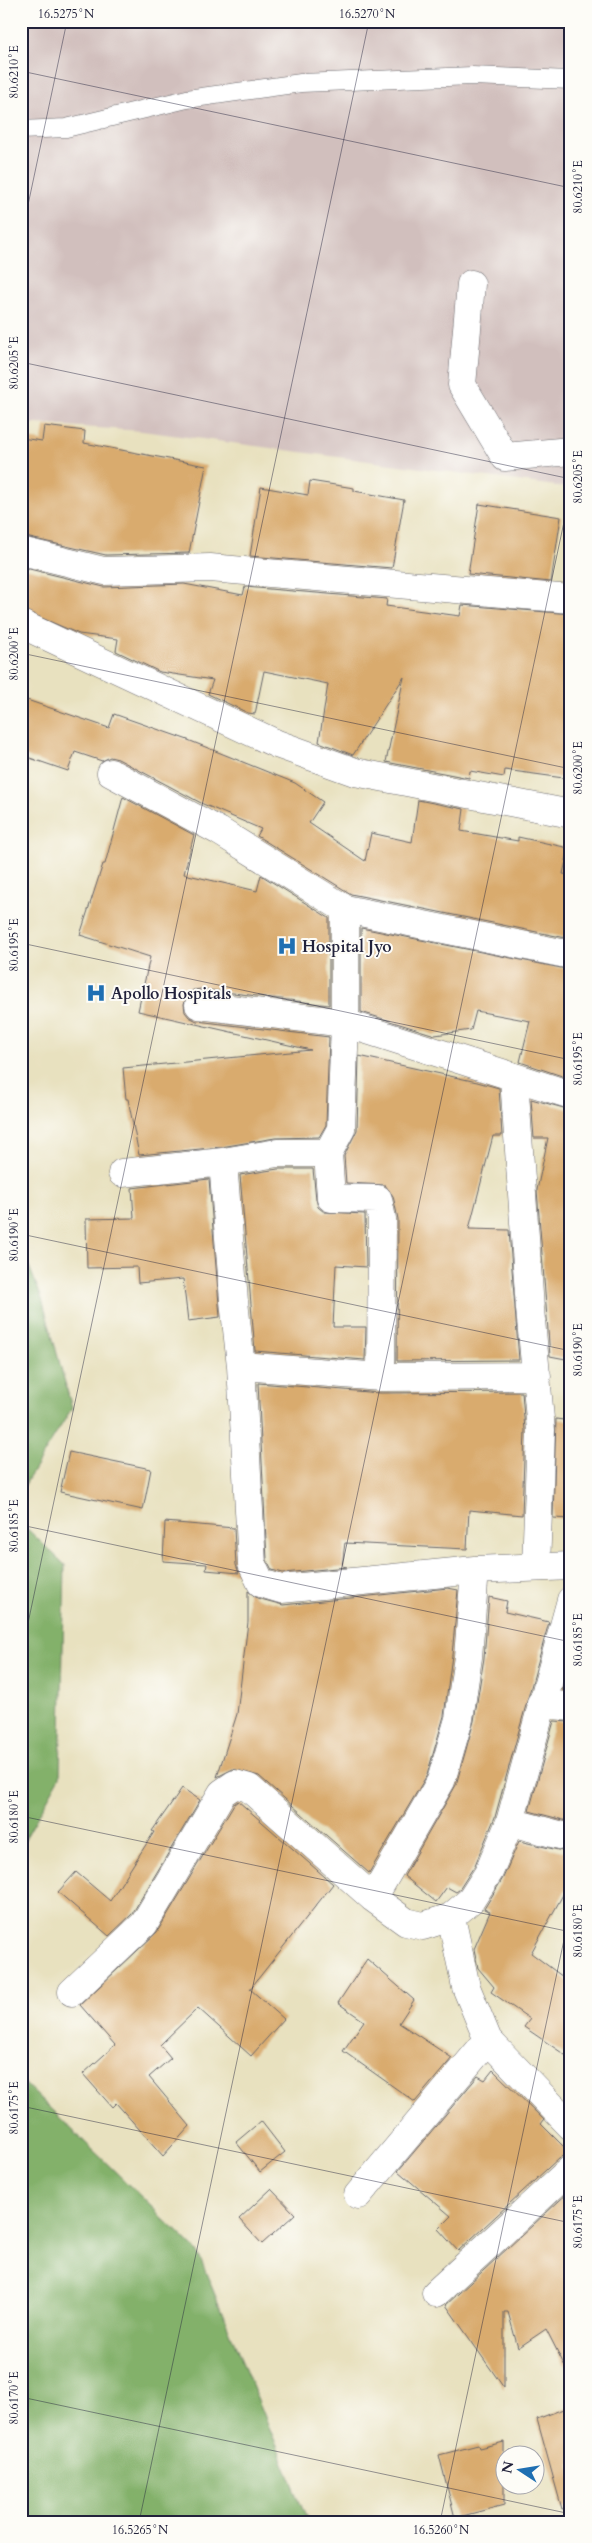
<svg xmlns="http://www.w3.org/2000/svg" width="592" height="2543" font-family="Cardo,serif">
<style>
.industrial{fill:#d1bfbd}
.forest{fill:#83b16a;stroke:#526a52}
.building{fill:#d9ab6e}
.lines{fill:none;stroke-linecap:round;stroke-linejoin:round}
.service-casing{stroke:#676569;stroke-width:19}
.minor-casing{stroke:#676569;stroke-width:29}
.tertiary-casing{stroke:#676569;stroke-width:29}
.service{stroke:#fff;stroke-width:18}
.minor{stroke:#fff;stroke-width:28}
.tertiary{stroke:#fff;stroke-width:28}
.ticks{fill:none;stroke:#22223b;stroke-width:1;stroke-opacity:0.45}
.labels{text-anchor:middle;stroke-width:4;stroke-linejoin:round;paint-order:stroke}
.poi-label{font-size:16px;font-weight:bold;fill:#22223b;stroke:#fdfcf7;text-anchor:start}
.neatline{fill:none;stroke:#22223b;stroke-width:2}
.ticks-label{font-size:12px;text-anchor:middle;fill:#22223b}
</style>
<rect width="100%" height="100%" fill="#fdfcf7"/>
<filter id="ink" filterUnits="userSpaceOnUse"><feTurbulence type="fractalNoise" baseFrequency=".02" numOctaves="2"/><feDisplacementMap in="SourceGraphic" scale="10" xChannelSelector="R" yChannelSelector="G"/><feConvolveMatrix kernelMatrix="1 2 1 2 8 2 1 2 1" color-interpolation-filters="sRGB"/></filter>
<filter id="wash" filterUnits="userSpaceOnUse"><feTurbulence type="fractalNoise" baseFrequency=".0096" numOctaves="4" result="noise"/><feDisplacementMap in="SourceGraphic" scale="20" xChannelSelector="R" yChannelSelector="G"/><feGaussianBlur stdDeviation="1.12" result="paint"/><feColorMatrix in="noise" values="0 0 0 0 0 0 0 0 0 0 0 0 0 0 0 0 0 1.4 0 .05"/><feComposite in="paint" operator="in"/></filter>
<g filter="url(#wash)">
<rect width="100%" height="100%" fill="#e8e1bf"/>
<!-- industrial -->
<path class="industrial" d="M 21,21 L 571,21 L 571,488 L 142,431 L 21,423 Z"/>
<!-- forest -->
<path class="forest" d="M 21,1246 L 42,1299 L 72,1408 L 21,1491 Z
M 21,1523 L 65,1565 L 60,1777 L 21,1846 Z
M 21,2080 L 197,2251 L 308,2522 L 21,2522 Z"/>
<g id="blocks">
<!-- building -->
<path class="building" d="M 44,426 L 85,431 L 84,443 L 206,466 L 189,553 L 106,555 L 21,536 L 21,438 L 42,441 Z
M 310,481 L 354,488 L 354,491 L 404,500 L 392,568 L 250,556 L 261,487 L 308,495 Z
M 479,504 L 561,517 L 551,582 L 468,574 Z
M 21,567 L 104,587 L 184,584 L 243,595 L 245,587 L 387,599 L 386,606 L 460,616 L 462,605 L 571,614 L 571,779 L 505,770 L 504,777 L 470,771 L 469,778 L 386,762 L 404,677 L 353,755 L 319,742 L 328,684 L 264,671 L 255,714 L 248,713 L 208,694 L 213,680 L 160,672 L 116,651 L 118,639 L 79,634 L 21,609 Z
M 21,698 L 109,728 L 114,714 L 188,740 L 295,783 L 323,802 L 309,823 L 365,861 L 371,833 L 412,842 L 418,800 L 464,809 L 461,831 L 518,841 L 518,837 L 569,848 L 563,874 L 571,875 L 571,939 L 351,894 L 257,836 L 261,829 L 203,804 L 118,759 L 110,757 L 102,761 L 75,752 L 68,771 L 21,755 Z
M 123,797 L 194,835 L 184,874 L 257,891 L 261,875 L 329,918 L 329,1005 L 201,989 L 193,990 L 187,995 L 184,1004 L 185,1012 L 189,1017 L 197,1021 L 329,1037 L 326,1125 L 319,1137 L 275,1138 L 221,1147 L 139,1155 L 128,1099 L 126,1099 L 123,1068 L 311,1050 L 138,1011 L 150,957 L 80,935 L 103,864 L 105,864 Z
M 361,928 L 571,970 L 571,1079 L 520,1062 L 530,1021 L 476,1011 L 471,1030 L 435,1035 L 361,1012 Z
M 359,1056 L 477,1082 L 499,1088 L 502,1136 L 493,1136 L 469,1229 L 509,1230 L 519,1360 L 397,1361 L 398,1219 L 393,1196 L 385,1185 L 346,1183 L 344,1156 L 357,1130 Z
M 531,1099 L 571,1110 L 571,1170 L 565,1195 L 571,1196 L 571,1360 L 550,1356 L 537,1190 L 548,1138 L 534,1138 Z
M 278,1169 L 313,1169 L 316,1199 L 318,1207 L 324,1212 L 365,1214 L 366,1267 L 336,1265 L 333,1327 L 366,1327 L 365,1360 L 255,1351 L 240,1175 Z
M 209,1179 L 220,1317 L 188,1321 L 183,1279 L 138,1283 L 137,1267 L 87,1268 L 86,1219 L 134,1218 L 132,1188 Z
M 258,1383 L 380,1393 L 522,1392 L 525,1430 L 522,1515 L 469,1510 L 467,1549 L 345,1543 L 342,1566 L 347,1567 L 283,1573 L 272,1570 L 267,1560 Z
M 556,1419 L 571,1421 L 571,1519 L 553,1518 Z
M 69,1452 L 151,1469 L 143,1510 L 60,1492 Z
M 165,1522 L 234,1528 L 236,1565 L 239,1573 L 206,1570 L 207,1564 L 163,1561 Z
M 448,1588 L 458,1590 L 452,1655 L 444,1716 L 427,1775 L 369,1873 L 259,1776 L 233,1769 L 217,1777 L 237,1714 L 248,1622 L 248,1591 L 257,1598 L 283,1605 Z
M 489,1597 L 507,1601 L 505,1612 L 549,1622 L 495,1817 L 475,1865 L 459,1890 L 456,1892 L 447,1887 L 436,1902 L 404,1876 L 456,1785 L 474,1721 L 484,1658 Z
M 571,1660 L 571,1691 L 562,1690 Z
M 554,1721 L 571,1722 L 571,1822 L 529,1811 Z
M 182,1788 L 200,1800 L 132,1914 L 109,1936 L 58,1892 L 76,1872 L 110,1901 L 154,1832 L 152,1831 Z
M 238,1801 L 333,1884 L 250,1989 L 284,2019 L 251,2056 L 198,2008 L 160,2045 L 171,2058 L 149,2077 L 190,2126 L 163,2156 L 116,2103 L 112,2107 L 83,2074 L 115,2045 L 80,2005 L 157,1932 L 234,1804 Z
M 519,1841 L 571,1853 L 571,1880 L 531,1953 L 571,1983 L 571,2059 L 524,2027 L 530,2019 L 491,1992 L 494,1987 L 478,1968 L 474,1949 L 490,1912 L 484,1909 L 503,1878 Z
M 367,1959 L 414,2000 L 399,2023 L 452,2058 L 415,2102 L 343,2051 L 364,2021 L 338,2003 Z
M 493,2070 L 544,2120 L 541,2124 L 571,2154 L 560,2157 L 458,2251 L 438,2229 L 451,2216 L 398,2171 L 478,2076 L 485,2080 Z
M 261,2121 L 285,2152 L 260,2172 L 236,2142 Z
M 271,2189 L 295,2214 L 262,2244 L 239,2219 Z
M 571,2190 L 571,2378 L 546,2329 L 518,2348 L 508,2312 L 504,2312 L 504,2388 L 446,2305 Z
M 571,2406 L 571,2507 L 562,2509 L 537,2419 Z
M 504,2442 L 504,2505 L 455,2518 L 439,2455 L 478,2445 L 479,2448 Z"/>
</g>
</g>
<g filter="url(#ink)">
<use href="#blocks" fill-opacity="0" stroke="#676569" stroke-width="1"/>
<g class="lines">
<defs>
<path id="service" d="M 21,130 L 66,128 L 187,99 L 301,83 L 472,76 L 571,80"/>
<path id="minor" d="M 471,284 L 462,385 L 505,457 L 571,451
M 21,551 L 104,571 L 210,568 L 571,599
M 111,773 L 219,831 L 345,909 L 571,955
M 345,909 L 345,1023 L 341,1129 L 328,1153 L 331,1198 L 378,1199 L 382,1219 L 381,1377
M 199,1005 L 345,1023 L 571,1095
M 514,1078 L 530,1309 L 541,1430 L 536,1567
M 223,1162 L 234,1301 L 241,1366 L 252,1564 L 261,1583 L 281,1589 L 475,1570 L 571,1566
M 122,1173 L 223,1162 L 277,1153 L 328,1153
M 241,1366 L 381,1377 L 537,1376
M 541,1703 L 571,1707
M 510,1822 L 571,1838
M 373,1898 L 441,1781 L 459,1719 L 468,1657 L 475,1570
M 451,1917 L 466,1987 L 488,2040 L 571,2126
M 72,1992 L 144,1924 L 222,1793 L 235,1784 L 249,1788 L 373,1898 L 406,1922 L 423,1926 L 451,1917 L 471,1900 L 489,1872 L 510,1822 L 571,1600
M 358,2195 L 488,2040
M 436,2293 L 571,2169"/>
<path id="tertiary" d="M 21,624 L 277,744 L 355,772 L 571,814"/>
</defs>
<!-- service casing -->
<use href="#service" class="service-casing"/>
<!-- minor casing -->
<use href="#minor" class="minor-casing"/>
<!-- tertiary casing -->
<use href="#tertiary" class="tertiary-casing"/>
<!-- service -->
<use href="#service" class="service"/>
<!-- minor -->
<use href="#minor" class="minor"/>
<!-- tertiary -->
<use href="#tertiary" class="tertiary"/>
</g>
</g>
<!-- ticks -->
<path class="ticks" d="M 21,71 L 571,188M 21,238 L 67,21M 21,362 L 571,479M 21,653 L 571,769M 21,943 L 571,1060M 21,1234 L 571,1351M 21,1525 L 571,1642M 21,1656 L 369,21M 21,1816 L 571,1932M 21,2106 L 571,2223M 21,2397 L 571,2514M 139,2522 L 571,489M 440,2522 L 571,1907"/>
<!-- icons -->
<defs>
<symbol id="hospital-bare" viewBox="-9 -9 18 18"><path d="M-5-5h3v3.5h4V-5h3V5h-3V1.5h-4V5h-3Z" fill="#1f6fb2" stroke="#fdfcf7" stroke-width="2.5" paint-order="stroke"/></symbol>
</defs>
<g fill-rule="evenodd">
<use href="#hospital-bare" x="273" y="932" width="28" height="28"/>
<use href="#hospital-bare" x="82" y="979" width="28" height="28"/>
</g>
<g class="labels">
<!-- poi labels -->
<g class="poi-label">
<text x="302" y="952">Hospital Jyo</text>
<text x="111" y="999">Apollo Hospitals</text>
</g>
</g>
<!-- margin -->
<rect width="592" height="2543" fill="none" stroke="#fdfcf7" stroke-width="55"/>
<!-- north arrow -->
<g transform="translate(520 2470) rotate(282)"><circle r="24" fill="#fdfcf7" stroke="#a5a5ac"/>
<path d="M0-4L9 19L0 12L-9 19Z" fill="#1f6fb2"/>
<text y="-8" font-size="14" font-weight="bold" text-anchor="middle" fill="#22223b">N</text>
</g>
<rect x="28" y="28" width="536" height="2488" class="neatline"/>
<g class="ticks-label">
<text x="66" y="18">16.5275°N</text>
<text x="367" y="18">16.5270°N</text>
<text transform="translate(14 72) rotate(-90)" y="4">80.6210°E</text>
<text transform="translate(578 187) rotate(-90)" y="4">80.6210°E</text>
<text transform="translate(14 363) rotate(-90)" y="4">80.6205°E</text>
<text transform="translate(578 477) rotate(-90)" y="4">80.6205°E</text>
<text transform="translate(14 654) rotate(-90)" y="4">80.6200°E</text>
<text transform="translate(578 768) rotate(-90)" y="4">80.6200°E</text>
<text transform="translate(14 945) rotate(-90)" y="4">80.6195°E</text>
<text transform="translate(578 1059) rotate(-90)" y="4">80.6195°E</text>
<text transform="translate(14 1235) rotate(-90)" y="4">80.6190°E</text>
<text transform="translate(578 1350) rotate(-90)" y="4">80.6190°E</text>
<text transform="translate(14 1526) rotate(-90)" y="4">80.6185°E</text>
<text transform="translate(578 1640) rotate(-90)" y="4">80.6185°E</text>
<text transform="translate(14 1817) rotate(-90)" y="4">80.6180°E</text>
<text transform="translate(578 1931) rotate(-90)" y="4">80.6180°E</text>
<text transform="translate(14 2108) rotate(-90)" y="4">80.6175°E</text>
<text transform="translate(578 2222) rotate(-90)" y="4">80.6175°E</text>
<text transform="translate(14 2398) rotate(-90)" y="4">80.6170°E</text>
<text x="140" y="2534">16.5265°N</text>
<text x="441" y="2534">16.5260°N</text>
</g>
</svg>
